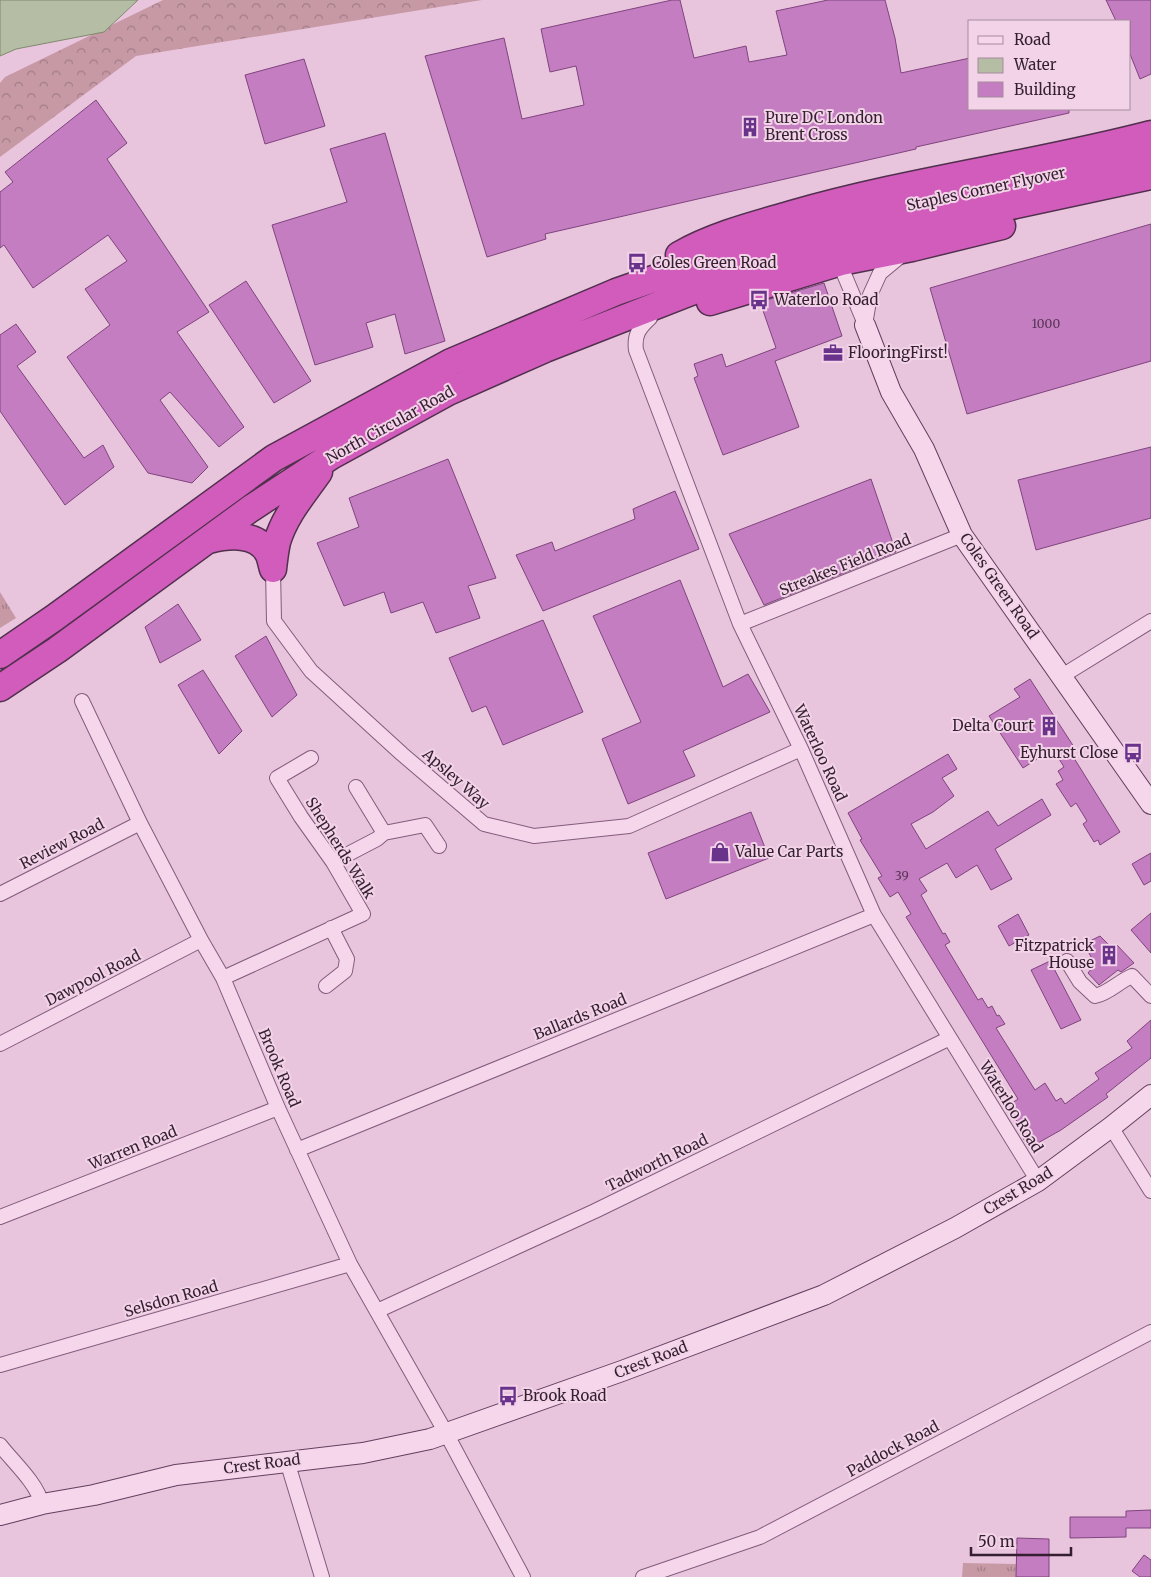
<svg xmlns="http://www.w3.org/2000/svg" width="1151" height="1577" font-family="Merriweather,serif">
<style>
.grass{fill:url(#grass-tufts)}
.forest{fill:url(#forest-crowns)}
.water{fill:#b5bda5;stroke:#7f8a6d}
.building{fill:#c47dc1;stroke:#7f447e}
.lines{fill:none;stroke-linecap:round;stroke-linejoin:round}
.street-casing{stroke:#825c7c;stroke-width:16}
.secondary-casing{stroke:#643f5f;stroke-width:22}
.highway-casing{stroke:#50304d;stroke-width:29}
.street{stroke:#f5d6eb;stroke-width:14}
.secondary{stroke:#f5d6eb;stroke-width:20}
.highway{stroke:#d15cbb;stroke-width:26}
.labels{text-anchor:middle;stroke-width:4;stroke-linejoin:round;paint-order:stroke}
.number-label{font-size:12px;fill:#583655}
.poi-label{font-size:15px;fill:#341f31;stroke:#f2d3e7;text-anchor:start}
.street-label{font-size:15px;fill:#341f31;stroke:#f2d3e7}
</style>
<defs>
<pattern id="grass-tufts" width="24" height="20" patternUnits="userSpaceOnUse" patternTransform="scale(1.25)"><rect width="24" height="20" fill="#c699a5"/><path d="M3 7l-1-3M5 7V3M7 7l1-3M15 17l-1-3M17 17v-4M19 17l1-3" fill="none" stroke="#a27c87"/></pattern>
<pattern id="forest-crowns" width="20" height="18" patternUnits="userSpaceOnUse" patternTransform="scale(1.25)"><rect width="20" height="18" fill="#c699a5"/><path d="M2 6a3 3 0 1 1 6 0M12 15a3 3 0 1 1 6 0" fill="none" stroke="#a27c87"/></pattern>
</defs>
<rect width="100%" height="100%" fill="#e9c4dd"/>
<!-- grass -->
<path class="grass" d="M 0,592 L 16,618 L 0,628 Z
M 963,1563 L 1016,1564 L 1016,1577 L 962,1577 Z"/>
<!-- forest -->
<path class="forest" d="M 163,0 L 482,0 L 136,56 L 0,157 L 0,83 L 5,77 Z"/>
<!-- water -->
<path class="water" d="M 0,0 L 138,0 L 104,32 L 16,49 L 0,56 Z"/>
<!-- building -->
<path class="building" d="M 672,0 L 680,0 L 694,58 L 746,46 L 749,62 L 787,55 L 776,11 L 828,0 L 885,0 L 895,38 L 901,73 L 970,58 L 970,109 L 1069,109 L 1069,113 L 916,147 L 916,149 L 545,234 L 546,239 L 487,257 L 425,56 L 504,38 L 522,119 L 584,105 L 576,66 L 550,72 L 541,29 Z
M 1106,0 L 1151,0 L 1151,74 L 1140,79 L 1130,54 L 1130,21 L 1116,21 Z
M 304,59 L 325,126 L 265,144 L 245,75 Z
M 96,100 L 127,143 L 107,159 L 209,312 L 177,332 L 244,427 L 219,447 L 170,392 L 160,400 L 208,467 L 192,483 L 148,473 L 67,357 L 110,325 L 85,289 L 127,261 L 108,235 L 33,288 L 4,245 L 0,248 L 0,192 L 13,182 L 5,172 Z
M 385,133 L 445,341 L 405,354 L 395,314 L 366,323 L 373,347 L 315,365 L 272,225 L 347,202 L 330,149 Z
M 1151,224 L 1151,361 L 967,414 L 930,288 Z
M 246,281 L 311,381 L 274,403 L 209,305 Z
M 824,283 L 842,336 L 775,361 L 799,427 L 723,455 L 694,378 L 698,376 L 694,364 L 722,354 L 726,367 L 776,348 L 760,302 Z
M 16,324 L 36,352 L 17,366 L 84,458 L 103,445 L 114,467 L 65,505 L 0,411 L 0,335 Z
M 1151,447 L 1151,518 L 1036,550 L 1018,480 Z
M 448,459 L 496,578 L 468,586 L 480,618 L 436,633 L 423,602 L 391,613 L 384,592 L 344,606 L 317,543 L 359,527 L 349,498 Z
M 871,479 L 896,552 L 764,605 L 729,534 Z
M 675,491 L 699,549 L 543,611 L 516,555 L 552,542 L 555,551 L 635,519 L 633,509 Z
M 680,580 L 723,687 L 748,674 L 770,712 L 683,751 L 695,776 L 628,804 L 602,739 L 641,722 L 593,616 Z
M 178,604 L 201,640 L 160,663 L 145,627 Z
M 543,620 L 583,712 L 503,745 L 486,706 L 472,712 L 449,658 Z
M 266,636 L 297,695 L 272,717 L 235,656 Z
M 203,670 L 242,731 L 219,754 L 178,685 Z
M 1030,679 L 1074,747 L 1069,750 L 1120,832 L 1100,845 L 1098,840 L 1094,842 L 1083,824 L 1087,821 L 1076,803 L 1071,807 L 1056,784 L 1063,780 L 1058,771 L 1064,767 L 1053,749 L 1023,768 L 989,716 L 1020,697 L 1014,689 Z
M 948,754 L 957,769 L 942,778 L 954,796 L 933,812 L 911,824 L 926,849 L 988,811 L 998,826 L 1042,799 L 1051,815 L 995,849 L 1012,879 L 991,890 L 977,865 L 956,878 L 947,863 L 919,879 L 927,891 L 921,895 L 943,934 L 945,933 L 950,942 L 945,945 L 978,1000 L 982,998 L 988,1008 L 992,1006 L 997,1016 L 999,1015 L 1005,1024 L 996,1028 L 1035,1090 L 1045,1083 L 1056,1101 L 1061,1098 L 1065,1104 L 1099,1079 L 1095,1073 L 1132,1048 L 1127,1041 L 1151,1020 L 1151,1058 L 1106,1094 L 1108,1097 L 1061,1130 L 1029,1148 L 1020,1133 L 1023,1132 L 1008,1106 L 1018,1099 L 906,917 L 911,914 L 898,892 L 890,897 L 878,878 L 882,876 L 860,840 L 862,839 L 848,813 Z
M 751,812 L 769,858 L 666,899 L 648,853 Z
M 1151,853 L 1151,881 L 1144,885 L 1132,864 Z
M 1151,913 L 1151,953 L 1131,930 Z
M 1018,914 L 1029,935 L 1009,946 L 998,926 Z
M 1100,936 L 1112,948 L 1116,944 L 1134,963 L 1121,972 L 1118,970 L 1099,985 L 1088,973 L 1095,964 L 1084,944 Z
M 1050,961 L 1081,1020 L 1061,1029 L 1031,970 Z
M 1151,1510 L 1151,1528 L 1126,1528 L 1126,1537 L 1070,1538 L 1070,1517 L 1126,1517 L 1126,1511 Z
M 1017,1538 L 1049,1539 L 1049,1577 L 1016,1577 Z
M 1144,1555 L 1151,1560 L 1151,1577 L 1140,1577 L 1132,1571 Z"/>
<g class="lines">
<defs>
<path id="street" d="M 841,262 L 844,274 L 865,324
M 650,318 C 639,328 634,335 636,350 L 740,624 L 801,749 L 874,915 L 1038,1181
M 865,325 L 870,295 L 880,273 L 903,254
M 273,569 L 274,621 L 311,671 L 402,754 L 484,824 L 534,836 L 629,826 L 801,749
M 740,624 L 962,535
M 1062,676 L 1151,621
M 82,701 L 140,823 L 201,940 L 223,978 L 278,1108 L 350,1264 L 446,1433 L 523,1577
M 384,833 L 425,825 L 439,846
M 333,862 L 377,839 L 384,833 L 356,787
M 0,894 L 140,823
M 1067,961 L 1080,982 L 1095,996 C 1109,993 1118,982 1132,976 L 1151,996
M 223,978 L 363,914 L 333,862 L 301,817 L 277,778 L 311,758
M 326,986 L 345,971 L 347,959 L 331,928
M 0,1044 L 201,940
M 1111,1127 L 1151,1191
M 297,1150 L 874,915
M 0,1217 L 278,1108
M 377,1311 L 595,1211 L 950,1038
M 0,1365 L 350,1264
M 0,1445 C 14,1463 36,1482 42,1504
M 287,1461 L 322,1577
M 643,1577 L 760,1537 L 1151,1332"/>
<path id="secondary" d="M 865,325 L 891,392 L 924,449 L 962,535 L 1151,804
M 0,1515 L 42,1504 L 94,1495 L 176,1475 L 363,1453 L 430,1439 L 622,1371 L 824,1295 L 955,1228 L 1038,1181 L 1111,1127 L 1151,1095"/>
<path id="highway" d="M 679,255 C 714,235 754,225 792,214 C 910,180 1032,165 1151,134
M 710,302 L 841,262 L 912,248 L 1002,226
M 209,540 C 228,535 257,532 268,553 C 271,558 271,564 273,569
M 273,569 C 274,560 275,551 277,542 C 285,515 303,495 319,472
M 0,655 L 54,618 L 274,458 L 451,362 L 616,292 L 762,241 L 892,209 L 1151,153
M 0,688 L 57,650 L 250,509 L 331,456 L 448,392 L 545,349 L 768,262 L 825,246 L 1151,176"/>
</defs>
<!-- street casing -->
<use href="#street" class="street-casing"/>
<!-- secondary casing -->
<use href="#secondary" class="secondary-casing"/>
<!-- highway casing -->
<use href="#highway" class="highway-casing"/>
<!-- street -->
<use href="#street" class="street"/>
<!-- secondary -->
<use href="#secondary" class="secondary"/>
<!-- highway -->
<use href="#highway" class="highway"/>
</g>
<!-- icons -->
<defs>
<symbol id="building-bare" viewBox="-9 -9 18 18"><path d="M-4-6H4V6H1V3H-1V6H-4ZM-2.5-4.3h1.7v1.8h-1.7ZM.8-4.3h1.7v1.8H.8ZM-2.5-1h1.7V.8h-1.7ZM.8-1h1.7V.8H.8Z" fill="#69328b" stroke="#f2d3e7" stroke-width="2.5" paint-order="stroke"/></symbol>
<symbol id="bus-bare" viewBox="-9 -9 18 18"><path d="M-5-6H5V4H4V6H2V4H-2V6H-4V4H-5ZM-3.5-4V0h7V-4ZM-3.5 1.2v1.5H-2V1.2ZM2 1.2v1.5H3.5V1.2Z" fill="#69328b" stroke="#f2d3e7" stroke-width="2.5" paint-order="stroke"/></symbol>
<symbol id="office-bare" viewBox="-9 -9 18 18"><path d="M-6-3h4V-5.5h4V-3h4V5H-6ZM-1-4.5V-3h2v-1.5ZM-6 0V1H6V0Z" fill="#69328b" stroke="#f2d3e7" stroke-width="2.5" paint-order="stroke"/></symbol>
<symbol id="shop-bare" viewBox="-9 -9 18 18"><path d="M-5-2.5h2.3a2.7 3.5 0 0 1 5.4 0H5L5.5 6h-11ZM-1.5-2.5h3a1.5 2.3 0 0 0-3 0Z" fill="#69328b" stroke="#f2d3e7" stroke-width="2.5" paint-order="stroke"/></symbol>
</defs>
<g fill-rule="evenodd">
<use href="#building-bare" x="736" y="113" width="28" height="28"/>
<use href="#bus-bare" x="623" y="249" width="28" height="28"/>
<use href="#bus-bare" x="745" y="286" width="28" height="28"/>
<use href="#office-bare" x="819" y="339" width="28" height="28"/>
<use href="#building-bare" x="1035" y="712" width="28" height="28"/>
<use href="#bus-bare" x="1119" y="739" width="28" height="28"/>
<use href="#shop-bare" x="706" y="838" width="28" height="28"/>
<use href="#building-bare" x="1095" y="941" width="28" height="28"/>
<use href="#bus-bare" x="494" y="1382" width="28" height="28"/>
</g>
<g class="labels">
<!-- number labels -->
<g class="number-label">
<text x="1046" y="328">1000</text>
<text x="902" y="880">39</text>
</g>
<!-- poi labels -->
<g class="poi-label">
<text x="765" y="123">Pure DC London<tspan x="765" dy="17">Brent Cross</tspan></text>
<text x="652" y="268">Coles Green Road</text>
<text x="774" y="305">Waterloo Road</text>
<text x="848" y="358">FlooringFirst!</text>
<text x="1034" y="731" text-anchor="end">Delta Court</text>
<text x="1118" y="758" text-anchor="end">Eyhurst Close</text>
<text x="735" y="857">Value Car Parts</text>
<text x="1094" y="951" text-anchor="end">Fitzpatrick<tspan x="1094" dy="17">House</tspan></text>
<text x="523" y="1401">Brook Road</text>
</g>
<!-- street labels -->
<g class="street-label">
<text transform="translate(986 189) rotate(-12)" y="5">Staples Corner Flyover</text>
<text transform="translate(390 425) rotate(-29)" y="5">North Circular Road</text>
<text transform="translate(845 565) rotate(-22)" y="5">Streakes Field Road</text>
<text transform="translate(999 586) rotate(55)" y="5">Coles Green Road</text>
<text transform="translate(820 753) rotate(65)" y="5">Waterloo Road</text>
<text transform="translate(456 779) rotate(41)" y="5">Apsley Way</text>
<text transform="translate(62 844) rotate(-27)" y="5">Review Road</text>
<text transform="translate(340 848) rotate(58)" y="5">Shepherds Walk</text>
<text transform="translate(93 978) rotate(-27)" y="5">Dawpool Road</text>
<text transform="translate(580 1017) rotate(-22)" y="5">Ballards Road</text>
<text transform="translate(279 1068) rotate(67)" y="5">Brook Road</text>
<text transform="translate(1011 1107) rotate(58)" y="5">Waterloo Road</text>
<text transform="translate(133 1148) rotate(-22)" y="5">Warren Road</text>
<text transform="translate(657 1163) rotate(-26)" y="5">Tadworth Road</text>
<text transform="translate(1018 1191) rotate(-31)" y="5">Crest Road</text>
<text transform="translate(171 1299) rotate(-16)" y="5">Selsdon Road</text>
<text transform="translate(651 1360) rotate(-21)" y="5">Crest Road</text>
<text transform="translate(893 1449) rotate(-28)" y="5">Paddock Road</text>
<text transform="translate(262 1464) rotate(-7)" y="5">Crest Road</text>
</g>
</g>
<!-- legend -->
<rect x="968" y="20" width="162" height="90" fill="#f2d3e7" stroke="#a68b9e"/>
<rect x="978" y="36" width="25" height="8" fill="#f5d6eb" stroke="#a68b9e"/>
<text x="1014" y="45" font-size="15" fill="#341f31">Road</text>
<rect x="978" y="58" width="25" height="15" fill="#b5bda5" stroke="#a68b9e"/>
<text x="1014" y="70" font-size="15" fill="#341f31">Water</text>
<rect x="978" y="82" width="25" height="15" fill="#c47dc1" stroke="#a68b9e"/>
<text x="1014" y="95" font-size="15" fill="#341f31">Building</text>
<!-- scale -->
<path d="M971 1547v8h100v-8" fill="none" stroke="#341f31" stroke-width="2.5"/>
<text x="978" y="1547" font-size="15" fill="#341f31" stroke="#f2d3e7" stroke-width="4" paint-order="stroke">50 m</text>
</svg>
